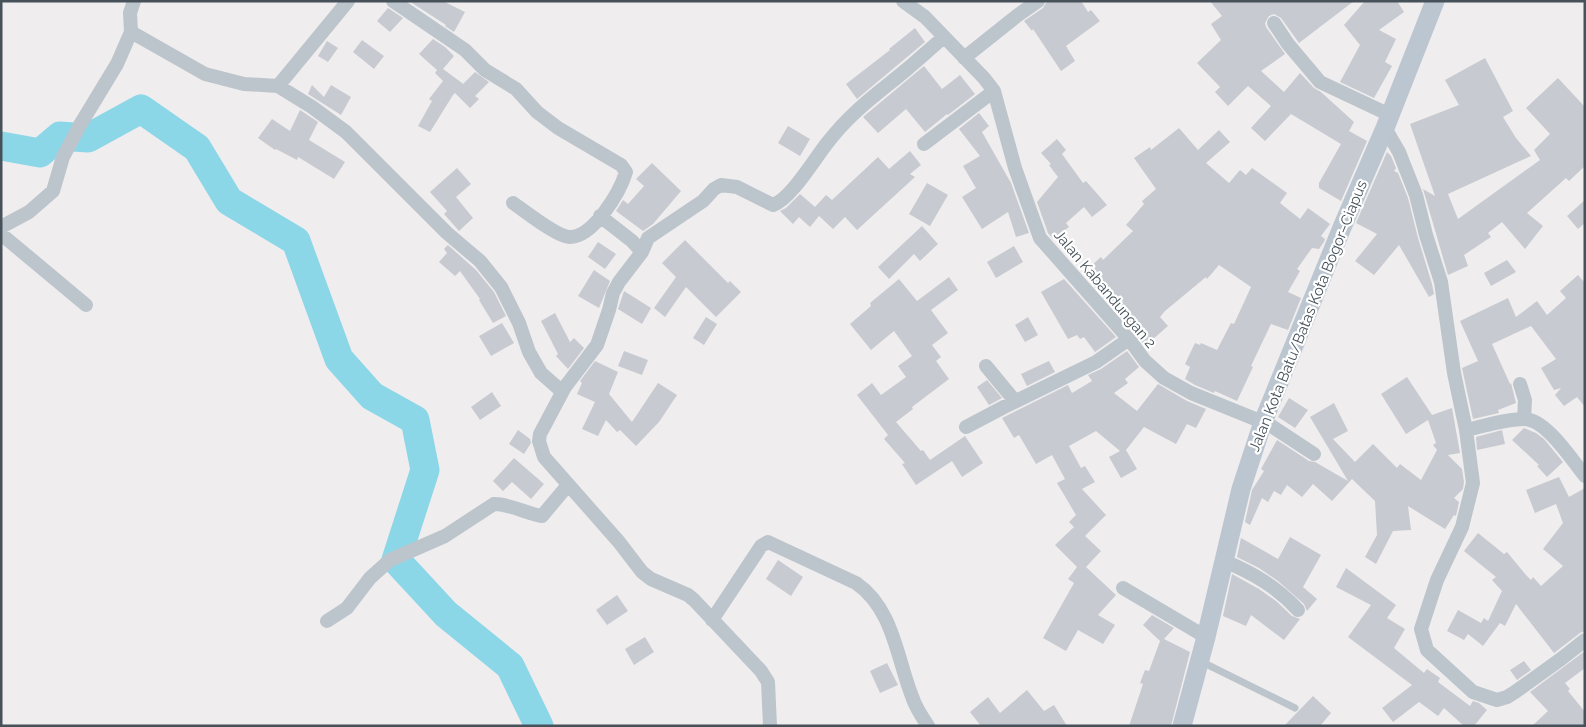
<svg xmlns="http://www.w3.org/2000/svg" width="1586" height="727" font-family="Raleway,sans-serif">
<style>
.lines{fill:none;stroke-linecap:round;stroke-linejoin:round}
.river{stroke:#8bd7e8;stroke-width:29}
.building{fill:#c7cad0}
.lane{stroke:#bcc5cc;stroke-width:7}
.street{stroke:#bcc5cc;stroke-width:14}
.secondary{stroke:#bcc6d1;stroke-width:19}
.labels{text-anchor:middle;stroke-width:4.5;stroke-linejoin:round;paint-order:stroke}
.street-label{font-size:15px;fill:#46515a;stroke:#fff}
</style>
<rect width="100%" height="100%" fill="#f0edee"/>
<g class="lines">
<!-- river -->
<path class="river" d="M 1,146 L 40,153 L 60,136 L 88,138 L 141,109 L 197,148 L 229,201 L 296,241 L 339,359 L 372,396 L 415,420 L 425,470 L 396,560 L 446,614 L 510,666 L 539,726"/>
</g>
<!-- building -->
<path class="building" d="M 409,1 L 443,1 L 465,12 L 454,32 L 445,26 L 446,25 Z
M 1047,1 L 1081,1 L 1088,12 L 1091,10 L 1100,21 L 1066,46 L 1075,61 L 1061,71 L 1033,29 L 1032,31 L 1024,21 L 1043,8 Z
M 1210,1 L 1354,1 L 1299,43 L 1281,18 L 1274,14 L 1269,16 L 1265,23 L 1266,27 L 1285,54 L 1261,71 L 1284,92 L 1300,73 L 1314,88 L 1321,92 L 1354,122 L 1349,131 L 1367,141 L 1341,201 L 1319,188 L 1319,183 L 1341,144 L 1291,114 L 1265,141 L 1251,128 L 1271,106 L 1248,86 L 1228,106 L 1215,92 L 1220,87 L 1197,63 L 1221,40 L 1211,24 L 1222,16 Z
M 1365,1 L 1397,1 L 1404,12 L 1379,30 L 1396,39 L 1385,62 L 1392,66 L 1374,98 L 1340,82 L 1360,45 L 1344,25 Z
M 388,8 L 403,18 L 390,32 L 377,21 Z
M 915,28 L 925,42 L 857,99 L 846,84 L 890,50 L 889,49 Z
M 433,39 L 445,47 L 454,56 L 443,69 L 462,83 L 463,84 L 475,72 L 489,82 L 475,96 L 479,99 L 470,108 L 455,93 L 453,95 L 430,132 L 418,126 L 432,101 L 429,99 L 443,81 L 435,73 L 437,70 L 419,54 Z
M 362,40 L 384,56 L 374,69 L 353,52 Z
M 327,41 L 338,48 L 328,62 L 318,56 Z
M 1485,58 L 1513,111 L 1503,117 L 1516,138 L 1531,156 L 1448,194 L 1458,219 L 1540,160 L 1534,150 L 1550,134 L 1526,108 L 1558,78 L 1585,107 L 1585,166 L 1569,181 L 1566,178 L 1527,213 L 1543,226 L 1525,249 L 1502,222 L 1488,233 L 1491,237 L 1464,255 L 1468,266 L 1448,275 L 1423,189 L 1435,196 L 1410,124 L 1459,105 L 1445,80 Z
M 924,66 L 942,89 L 960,75 L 975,94 L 948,115 L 947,114 L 925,132 L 906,109 L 878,133 L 863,117 Z
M 312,85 L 324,97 L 331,85 L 351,97 L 341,115 L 308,94 Z
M 300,110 L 318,122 L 309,140 L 345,162 L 334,179 L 298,157 L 297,160 L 276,149 L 275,150 L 258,138 L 272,119 L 290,131 Z
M 979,113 L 989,126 L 982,132 L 1011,183 L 1029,233 L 1016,237 L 1008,212 L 982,229 L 962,197 L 976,188 L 963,166 L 980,156 L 959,129 Z
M 788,126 L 810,139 L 800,156 L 778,143 Z
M 1179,128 L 1198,150 L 1219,130 L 1230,142 L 1206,163 L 1229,183 L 1240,170 L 1246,175 L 1252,168 L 1287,193 L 1280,203 L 1300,219 L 1308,208 L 1330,224 L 1321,236 L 1325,239 L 1324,242 L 1319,249 L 1312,248 L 1297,269 L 1300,271 L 1288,292 L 1301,298 L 1288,330 L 1271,324 L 1251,366 L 1253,367 L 1237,401 L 1215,391 L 1214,393 L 1195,385 L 1185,379 L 1190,367 L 1185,364 L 1195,343 L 1200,345 L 1201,343 L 1217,350 L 1231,323 L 1234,324 L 1251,287 L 1219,265 L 1207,279 L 1206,277 L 1165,311 L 1160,317 L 1168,326 L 1145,346 L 1083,273 L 1101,257 L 1103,260 L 1133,231 L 1126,225 L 1144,204 L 1142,201 L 1156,189 L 1134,158 L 1150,147 L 1151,150 Z
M 1057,139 L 1066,150 L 1062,154 L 1083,183 L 1086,181 L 1107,205 L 1092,217 L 1084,207 L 1066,223 L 1069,227 L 1053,239 L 1048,233 L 1037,202 L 1058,177 L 1049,165 L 1051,164 L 1041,153 Z
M 910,151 L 921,165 L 910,174 L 915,177 L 857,230 L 845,217 L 833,229 L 819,216 L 810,227 L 799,217 L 793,224 L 780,211 L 786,208 L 800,194 L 815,207 L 826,195 L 832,200 L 878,157 L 889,169 Z
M 1387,152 L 1391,156 L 1396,168 L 1394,171 L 1398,173 L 1408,198 L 1418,238 L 1432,284 L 1434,294 L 1429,297 L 1399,245 L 1374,275 L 1355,261 L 1377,234 L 1356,223 Z
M 652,163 L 681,191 L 653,224 L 643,231 L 616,211 L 623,200 L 628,204 L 644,186 L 636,179 Z
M 457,168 L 471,184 L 456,197 L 473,218 L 459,231 L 444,214 L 447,211 L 430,192 Z
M 927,183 L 948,195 L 930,226 L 909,214 Z
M 1585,200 L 1585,223 L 1578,229 L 1567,216 Z
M 922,226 L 938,244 L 920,261 L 914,254 L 889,279 L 878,267 Z
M 685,240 L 728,283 L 730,281 L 741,292 L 716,317 L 686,287 L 665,317 L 654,308 L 676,277 L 662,263 Z
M 598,242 L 616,254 L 605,269 L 588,257 Z
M 448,245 L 476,270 L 494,292 L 506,316 L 493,323 L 479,300 L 480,299 L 460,271 L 455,276 L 439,262 L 447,253 L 444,249 Z
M 1014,246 L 1023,262 L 996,278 L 987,262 Z
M 1507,260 L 1516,272 L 1491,286 L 1484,273 Z
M 594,270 L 610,281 L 599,308 L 578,296 Z
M 1578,275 L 1585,283 L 1585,407 L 1577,397 L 1564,406 L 1555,395 L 1561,388 L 1554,390 L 1541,368 L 1556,359 L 1531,326 L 1492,344 L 1510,384 L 1511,383 L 1516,403 L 1498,410 L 1499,413 L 1473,419 L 1462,368 L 1478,361 L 1460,321 L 1508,298 L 1516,317 L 1537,301 L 1547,315 L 1566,298 L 1560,291 Z
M 949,277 L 958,290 L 931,310 L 948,333 L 932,345 L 941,357 L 936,361 L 949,379 L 912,407 L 913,409 L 896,422 L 921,451 L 923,450 L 930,460 L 965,436 L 983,463 L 962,477 L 952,461 L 916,485 L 902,464 L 905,463 L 884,439 L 888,435 L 857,395 L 872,383 L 881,395 L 906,377 L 898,366 L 912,356 L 894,331 L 871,350 L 850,324 L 871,306 L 870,303 L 899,279 L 917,301 Z
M 1064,279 L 1116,337 L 1095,352 L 1084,337 L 1080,339 L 1077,335 L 1068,339 L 1041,292 Z
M 624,291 L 651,308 L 642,324 L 618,309 Z
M 555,313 L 570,342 L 574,338 L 584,348 L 568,369 L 556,356 L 558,354 L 541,321 Z
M 706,317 L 717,324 L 704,345 L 693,338 Z
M 1028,317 L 1038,335 L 1025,342 L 1015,325 Z
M 502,323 L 514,343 L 491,356 L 479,336 Z
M 624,351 L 648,360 L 642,375 L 618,366 Z
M 1127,351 L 1139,367 L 1125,379 L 1128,383 L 1114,393 L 1137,411 L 1158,384 L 1187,401 L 1206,409 L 1196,428 L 1187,424 L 1176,444 L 1144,427 L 1126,450 L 1137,469 L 1121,478 L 1109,457 L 1120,451 L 1096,431 L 1069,446 L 1081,468 L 1085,466 L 1095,482 L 1082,489 L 1106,515 L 1085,536 L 1101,551 L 1086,567 L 1116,595 L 1098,615 L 1115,625 L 1103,644 L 1078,630 L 1066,651 L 1043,638 L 1074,583 L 1068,579 L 1077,567 L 1055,545 L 1074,527 L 1069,522 L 1076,515 L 1057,483 L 1065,479 L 1052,455 L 1036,464 L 1019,435 L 1014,438 L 1002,418 L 1068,385 L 1072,393 L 1092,381 L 1088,375 L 1101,369 Z
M 595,361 L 618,372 L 609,394 L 632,422 L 658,383 L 677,395 L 659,422 L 636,446 L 620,430 L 617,432 L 606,420 L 598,436 L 582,429 L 595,402 L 577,394 L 582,383 L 580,381 Z
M 1049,361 L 1055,372 L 1027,386 L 1021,374 Z
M 1407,377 L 1432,415 L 1452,408 L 1460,453 L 1448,455 L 1462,469 L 1464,482 L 1463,489 L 1454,498 L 1459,502 L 1456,516 L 1454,515 L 1445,529 L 1408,506 L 1411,530 L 1393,531 L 1376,564 L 1365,557 L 1377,535 L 1375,501 L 1352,479 L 1332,501 L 1313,484 L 1302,497 L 1287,485 L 1281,495 L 1274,491 L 1268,502 L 1262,498 L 1250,525 L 1245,522 L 1252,490 L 1264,471 L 1261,469 L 1277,440 L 1309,461 L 1315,462 L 1348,481 L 1310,417 L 1334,403 L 1348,431 L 1333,439 L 1355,462 L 1373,444 L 1397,468 L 1400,464 L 1421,480 L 1437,450 L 1433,445 L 1436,443 L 1428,420 L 1406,434 L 1381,394 Z
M 987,380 L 1002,398 L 989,405 L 977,387 Z
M 492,392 L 501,406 L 480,420 L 471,407 Z
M 1289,398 L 1308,410 L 1295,428 L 1278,417 Z
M 1524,428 L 1536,433 L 1544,439 L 1563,462 L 1547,477 L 1537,466 L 1539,465 L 1512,440 Z
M 518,430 L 530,439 L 531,443 L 524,454 L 509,444 Z
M 1502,430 L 1505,444 L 1477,450 L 1476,437 Z
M 514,458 L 544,484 L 531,499 L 512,482 L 503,491 L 493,481 Z
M 1559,477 L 1569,497 L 1585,488 L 1585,631 L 1580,633 L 1554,653 L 1516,604 L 1505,626 L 1500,623 L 1483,646 L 1468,634 L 1464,640 L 1447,631 L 1458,610 L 1481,623 L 1484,618 L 1488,621 L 1502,591 L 1492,580 L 1496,577 L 1464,551 L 1478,533 L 1504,554 L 1507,552 L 1526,575 L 1531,580 L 1533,577 L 1541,586 L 1563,566 L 1543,549 L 1563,523 L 1556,504 L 1535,513 L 1526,490 Z
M 1290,537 L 1321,555 L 1303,587 L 1317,599 L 1307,611 L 1304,604 L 1278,581 L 1259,568 L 1237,557 L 1241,538 L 1278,559 Z
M 778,560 L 803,577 L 791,596 L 766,579 Z
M 1346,568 L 1396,605 L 1387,618 L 1405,629 L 1394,648 L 1424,673 L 1427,669 L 1440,678 L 1438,682 L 1470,706 L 1473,701 L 1479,703 L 1487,710 L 1474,726 L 1464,726 L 1444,708 L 1438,716 L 1419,702 L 1393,722 L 1382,708 L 1412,685 L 1348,637 L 1371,605 L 1336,587 Z
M 1232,574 L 1259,589 L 1276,601 L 1292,616 L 1300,619 L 1284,640 L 1251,615 L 1246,626 L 1223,616 Z
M 617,595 L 628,611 L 607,625 L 596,610 Z
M 1152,615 L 1174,628 L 1164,639 L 1190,652 L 1171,726 L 1129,726 L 1143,684 L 1140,683 L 1145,670 L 1149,671 L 1160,641 L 1143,625 Z
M 645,637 L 654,652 L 634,665 L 625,649 Z
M 1585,651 L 1585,668 L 1565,683 L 1570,689 L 1568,691 L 1585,712 L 1585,726 L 1532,726 L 1548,711 L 1530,692 Z
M 1524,661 L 1531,670 L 1517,680 L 1510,670 Z
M 887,663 L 898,685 L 880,693 L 870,671 Z
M 1027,690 L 1044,711 L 1054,705 L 1067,726 L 981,726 L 970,712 L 988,697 L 1000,713 Z
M 1313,696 L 1331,713 L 1320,726 L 1284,726 Z"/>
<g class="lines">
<!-- lane -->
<path class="lane" d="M 1200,661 L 1295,708"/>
<!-- street -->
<path class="street" d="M 134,1 L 130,13 L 131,32 L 205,74 L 244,84 L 278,86 L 312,107 L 346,132 L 447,233 L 480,261 L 501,287 L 519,323 L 529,352 L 541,373 L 558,388 L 565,387 L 597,345 L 609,310 L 613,293 L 619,282 L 642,252 L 648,238 L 703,201 L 714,189 L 721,185 L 737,187 L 773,205 C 791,199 815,158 828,142 C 852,111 877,94 906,70 C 919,59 931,48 944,37
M 393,1 L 465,50 L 485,70 L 516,89 L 537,112 L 558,128 L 621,165 L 626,172 C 620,192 593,238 569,237 C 556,236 525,211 513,203
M 903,1 L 925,17 L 984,78 L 994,91 L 1015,168 L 1040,238 L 1129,339 L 1145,361 L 1164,378 L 1191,393 L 1270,425 L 1314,454
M 1274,23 L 1288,44 L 1320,82 L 1390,115
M 964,58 L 1018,15 L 1038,1
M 278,86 L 348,1
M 1385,128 L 1399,152 L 1416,195 L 1426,235 L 1441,282 L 1454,373 L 1466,430 L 1473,483 L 1462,527 L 1437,580 L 1421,629 L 1427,650 L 1473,692 L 1497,700 L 1507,697 L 1515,692 L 1561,659 L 1585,640
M 924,144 L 994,91
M 600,216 L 632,241 L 642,252
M 1,227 L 29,212 L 53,191 L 63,157 L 80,125 L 117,64 L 131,32
M 1,234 L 86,305
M 986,366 L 1015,401
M 1520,384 L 1525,400 L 1524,419
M 565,387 L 540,434 L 539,441 L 544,457 L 619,542 L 642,572 L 651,579 L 688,595 L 694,600 L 761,671 L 768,682 L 770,726
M 966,427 L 1004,407 L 1096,362 L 1129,339
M 1466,430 C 1485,426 1505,419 1524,419 C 1546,419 1572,460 1585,476
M 1224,561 C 1253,573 1277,587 1298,610
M 1123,588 L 1206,637
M 712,620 L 761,546 L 768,542 L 856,583 C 894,609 897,660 913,699 C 916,708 922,717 928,726
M 327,621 L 347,608 L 370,578 L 390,560 L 445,536 L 494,504 C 507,503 528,514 542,516 L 568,485"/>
<!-- secondary -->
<path class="secondary" d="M 1182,726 L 1206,637 L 1241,489 L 1263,422 L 1343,225 L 1385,128 L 1435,1"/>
</g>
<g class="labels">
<!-- street labels -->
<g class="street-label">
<text transform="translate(1105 289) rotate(50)" y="5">Jalan Kabandungan 2</text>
<text transform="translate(1308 316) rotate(-68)" y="5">Jalan Kota Batu/Batas Kota Bogor–Ciapus</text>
</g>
</g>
<!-- border -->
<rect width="1586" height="727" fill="none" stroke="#46515a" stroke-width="5"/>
</svg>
